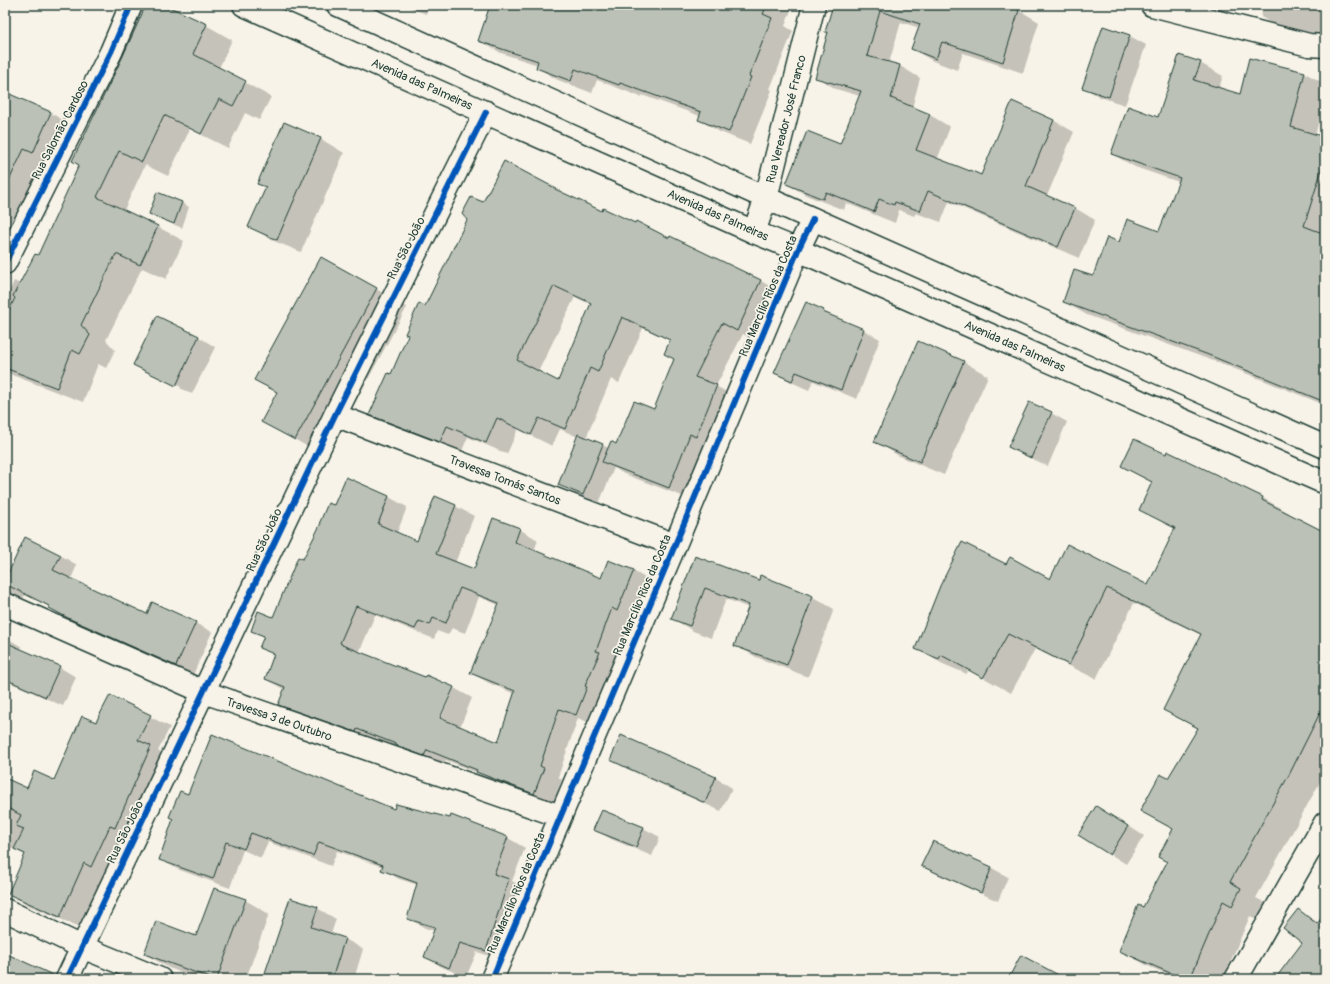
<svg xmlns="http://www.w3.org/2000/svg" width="1330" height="984" font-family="Pangolin,sans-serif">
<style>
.shadow{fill:#0003;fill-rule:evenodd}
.building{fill:#bbc1b6;stroke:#1f3d34;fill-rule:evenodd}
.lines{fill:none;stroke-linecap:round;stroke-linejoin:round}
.minor-casing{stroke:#1f3d34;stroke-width:25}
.tertiary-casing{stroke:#1f3d34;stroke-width:25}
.secondary-casing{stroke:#1f3d34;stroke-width:25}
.minor{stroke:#f7f3e8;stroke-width:22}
.tertiary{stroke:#f7f3e8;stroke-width:22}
.secondary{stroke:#f7f3e8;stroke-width:22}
.cycleway-casing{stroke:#f7f3e8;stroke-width:8}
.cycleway{stroke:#0057b8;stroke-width:6}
.labels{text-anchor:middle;stroke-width:3.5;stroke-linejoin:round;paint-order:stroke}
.street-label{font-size:12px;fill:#1f3d34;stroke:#f7f3e8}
</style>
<rect width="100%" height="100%" fill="#f7f3e8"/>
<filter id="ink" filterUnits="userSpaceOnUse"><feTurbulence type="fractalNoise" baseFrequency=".025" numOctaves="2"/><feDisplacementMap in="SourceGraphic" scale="8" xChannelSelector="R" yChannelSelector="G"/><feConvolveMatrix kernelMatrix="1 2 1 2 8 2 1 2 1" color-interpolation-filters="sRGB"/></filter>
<g filter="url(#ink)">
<!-- shadow -->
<path class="shadow" d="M 147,5 L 163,5 L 206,25 L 232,40 L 219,68 L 271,97 L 259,120 L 245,113 L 228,148 L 190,129 L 168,176 L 145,165 L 124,210 L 158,227 L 184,241 L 166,279 L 142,268 L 106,340 L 115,350 L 106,368 L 98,364 L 83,402 L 12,375 L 5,370 L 5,300 L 14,281 L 20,284 L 38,257 L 80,165 Z
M 403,5 L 429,5 L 426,14 Z
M 492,5 L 793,5 L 785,26 L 793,31 L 770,89 L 772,90 L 750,144 L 720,132 L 699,120 L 700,116 L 642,95 L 641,97 L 597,80 L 592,93 L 558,80 L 537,68 L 538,65 L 501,53 L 479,40 Z
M 834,5 L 1002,5 L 1019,10 L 1039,22 L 1023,73 L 963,53 L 957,70 L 933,61 L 912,49 L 920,28 L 901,22 L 889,63 L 900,66 L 920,78 L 912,108 L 930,115 L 950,127 L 937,160 L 981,176 L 1053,120 L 1074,132 L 1047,196 L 1075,208 L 1095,220 L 1079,258 L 949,202 L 941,222 L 916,213 L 914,216 L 899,210 L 895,223 L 846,203 L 844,210 L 808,196 L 787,184 L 841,145 L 860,96 L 836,89 L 816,77 L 829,32 L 826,31 Z
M 1263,5 L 1325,5 L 1325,22 L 1324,22 L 1321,36 L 1283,30 L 1261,17 Z
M 1104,27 L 1130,36 L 1146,45 L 1125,105 L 1100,97 L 1084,88 Z
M 1250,59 L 1305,73 L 1325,84 L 1325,98 L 1315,136 L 1325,139 L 1325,405 L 1230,367 L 1087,315 L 1064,302 L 1093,278 L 1120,243 L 1159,232 L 1179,182 L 1135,167 L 1112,154 L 1158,118 L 1200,63 L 1223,76 L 1219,88 L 1241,95 Z
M 5,93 L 51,113 L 81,131 L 5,248 Z
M 321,139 L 344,153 L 301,252 L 274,241 L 250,227 L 267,188 L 259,183 Z
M 555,188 L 570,197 L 602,212 L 669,239 L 670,237 L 761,281 L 781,293 L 758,342 L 743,334 L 716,386 L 737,398 L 690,499 L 624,474 L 614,468 L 599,503 L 575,493 L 559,484 L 578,437 L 560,429 L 552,446 L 518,429 L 507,454 L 468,437 L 461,453 L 391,426 L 371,414 L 425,307 L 484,204 ZM 575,297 L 592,305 L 559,382 L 538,372 ZM 643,328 L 671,341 L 675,359 L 654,410 L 617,445 L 609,448 L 586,438 L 611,379 L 619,383 Z
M 182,203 L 189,207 L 182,228 L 158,218 L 150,214 Z
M 376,289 L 407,307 L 326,457 L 294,439 L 278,392 Z
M 823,311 L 839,320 L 864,330 L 880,339 L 857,399 L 813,381 L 809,390 L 791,382 L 775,373 Z
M 157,318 L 199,337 L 215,347 L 192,394 L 180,388 L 181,387 L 150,372 L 150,374 L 134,365 Z
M 919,343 L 964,362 L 988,376 L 944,475 L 899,456 L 876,442 Z
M 1051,413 L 1067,422 L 1048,466 L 1026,456 L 1010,447 Z
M 1122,466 L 1263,498 L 1289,513 L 1289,514 L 1325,533 L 1325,773 L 1256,898 L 1268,904 L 1259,920 L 1250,916 L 1223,979 L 1178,979 L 1148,966 L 1121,951 L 1168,862 L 1174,829 L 1168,780 L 1199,729 L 1164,710 L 1201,635 L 1134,603 L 1096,679 L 1035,649 L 1011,693 L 968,669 L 967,674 L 943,664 L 916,649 L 1007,565 L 1050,580 L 1148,586 L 1175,529 L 1140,510 L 1153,483 Z
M 346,478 L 389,497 L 407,507 L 397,533 L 418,542 L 455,506 L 474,516 L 455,563 L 474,571 L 519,529 L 538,540 L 534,551 L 602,579 L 633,571 L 652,582 L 636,620 L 631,618 L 614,662 L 595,725 L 578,718 L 558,777 L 562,779 L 553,804 L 496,782 L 485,776 L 446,760 L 443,765 L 375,739 L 374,741 L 298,715 L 280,704 L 285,690 L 266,679 L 275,655 L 261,647 L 265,637 L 252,630 L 274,618 L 303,561 L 334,506 ZM 479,597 L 499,605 L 471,673 L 489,683 L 515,694 L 499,743 L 460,727 L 472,698 L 454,688 L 439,723 L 438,722 L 452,688 L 454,688 L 427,676 L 426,678 L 359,653 L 375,615 L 434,639 L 437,631 L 448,635 L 452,628 L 465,633 Z
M 60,555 L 77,565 L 71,579 L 147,615 L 195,623 L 212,632 L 193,675 L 88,628 L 50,607 L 25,595 L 22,601 L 10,616 L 12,622 L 5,637 L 22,647 L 20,650 L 59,667 L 76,677 L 63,706 L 9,682 L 5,690 L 5,579 L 6,580 Z
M 695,557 L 759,581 L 761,577 L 813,597 L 834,609 L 808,677 L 756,657 L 735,645 L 749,608 L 726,599 L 711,638 L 693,631 L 672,618 Z
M 110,696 L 170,727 L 158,751 L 170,758 L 111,877 L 104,874 L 79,927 L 28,905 L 9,894 L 26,855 L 5,846 L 5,779 L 28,789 L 54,781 L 96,723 Z
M 622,737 L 716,778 L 732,788 L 721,811 L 627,769 L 611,760 Z
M 189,796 L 395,810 L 508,838 L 525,848 L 512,881 L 526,889 L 503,960 L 477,952 L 466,977 L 442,967 L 425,957 L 435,931 L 425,928 L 408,918 L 418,885 L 399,879 L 382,869 L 383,867 L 337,851 L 331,866 L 268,842 L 261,858 L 243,850 L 230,888 L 177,869 L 160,859 Z
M 1113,816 L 1144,836 L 1126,864 L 1110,854 Z
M 643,828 L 660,837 L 652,856 L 611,839 L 595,830 Z
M 933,842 L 992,868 L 1008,877 L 998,901 L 939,875 L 923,866 Z
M 245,900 L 269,914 L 246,979 L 201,979 L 169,968 L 145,954 L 197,937 Z
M 317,908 L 336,919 L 331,934 L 345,939 L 363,949 L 354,979 L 264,979 Z
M 1298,911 L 1325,926 L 1325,979 L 1277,979 L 1304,943 Z"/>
<!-- building -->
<path class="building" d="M 146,5 L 165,5 L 207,24 L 193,54 L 246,81 L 233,106 L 219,99 L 201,134 L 164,115 L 142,162 L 119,151 L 97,197 L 158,226 L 140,265 L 116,254 L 81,325 L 90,335 L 80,354 L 72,350 L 57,388 L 5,368 L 5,318 L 15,298 L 13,296 L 35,254 L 38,255 L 79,165 L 72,161 L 122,58 Z
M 490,5 L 767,5 L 763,14 L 772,18 L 749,76 L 751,77 L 729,132 L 698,120 L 701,112 L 620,83 L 619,85 L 575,69 L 571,81 L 536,68 L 538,61 L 478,41 Z
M 833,5 L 1006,5 L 1019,10 L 1003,62 L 942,42 L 936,59 L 911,49 L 920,24 L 880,11 L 867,56 L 900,65 L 891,98 L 930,114 L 916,150 L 970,171 L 970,170 L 981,175 L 1012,101 L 1054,120 L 1026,186 L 1075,208 L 1058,247 L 928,191 L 920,211 L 895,202 L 894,205 L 879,199 L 874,212 L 826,192 L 823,199 L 786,184 L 807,131 L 840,144 L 861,91 L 815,78 L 828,32 L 825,32 Z
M 1103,26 L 1130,35 L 1109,97 L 1082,88 Z
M 1179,55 L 1201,62 L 1194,80 L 1240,94 L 1249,58 L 1305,72 L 1291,127 L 1325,137 L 1325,159 L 1304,226 L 1325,234 L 1325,402 L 1206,354 L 1063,302 L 1074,270 L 1093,276 L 1107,237 L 1119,242 L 1127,219 L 1159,231 L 1180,178 L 1111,154 L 1128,106 L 1158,117 Z
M 5,92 L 51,112 L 33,153 L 24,149 L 5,189 Z
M 284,122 L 321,138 L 277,240 L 248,227 L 266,187 L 257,184 Z
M 504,161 L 555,188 L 555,189 L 602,211 L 603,208 L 635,223 L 636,221 L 669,238 L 670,236 L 761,280 L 737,331 L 722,323 L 695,377 L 717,385 L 696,437 L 690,434 L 669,488 L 602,462 L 611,441 L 616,444 L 634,401 L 654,409 L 674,359 L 664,354 L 670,340 L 622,317 L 598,372 L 590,368 L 565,429 L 539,418 L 531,435 L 497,418 L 486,443 L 447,426 L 440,442 L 369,415 L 388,373 L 391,374 L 408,335 L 405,334 L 419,303 L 425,306 L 467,220 L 462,214 L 471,197 L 483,202 ZM 554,286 L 591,303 L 558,381 L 517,360 Z
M 157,192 L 182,202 L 174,224 L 149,214 Z
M 321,257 L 377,288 L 295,440 L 261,422 L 277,392 L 254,380 Z
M 806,302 L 824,310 L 823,312 L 864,329 L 841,390 L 796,372 L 792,381 L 774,373 Z
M 157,316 L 199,336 L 176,386 L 133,365 Z
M 918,341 L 964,361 L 920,462 L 874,442 Z
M 1029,402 L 1052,412 L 1031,458 L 1008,447 Z
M 578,434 L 603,444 L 583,495 L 558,485 Z
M 1134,439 L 1166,454 L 1167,451 L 1263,497 L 1262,500 L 1325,532 L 1325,703 L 1290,773 L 1267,814 L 1230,882 L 1241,888 L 1232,906 L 1223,901 L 1190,979 L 1184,979 L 1119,951 L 1138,905 L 1143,907 L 1167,862 L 1158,857 L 1173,829 L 1140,811 L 1160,774 L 1168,778 L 1198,728 L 1163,710 L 1201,634 L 1107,588 L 1069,665 L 1008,634 L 983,678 L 941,655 L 939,659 L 915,649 L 940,586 L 962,542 L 1006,564 L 1010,557 L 1050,579 L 1067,544 L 1148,585 L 1175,528 L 1139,510 L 1152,482 L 1121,466 Z
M 346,477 L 389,496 L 378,524 L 417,541 L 435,496 L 456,505 L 436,554 L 474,569 L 493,518 L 520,528 L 515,542 L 601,578 L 608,560 L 634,570 L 617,611 L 612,608 L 596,651 L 600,652 L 585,686 L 587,687 L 576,715 L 559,709 L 540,766 L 544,768 L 534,794 L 476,772 L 477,770 L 427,750 L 424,756 L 402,748 L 396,745 L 396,744 L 357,729 L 356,732 L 278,705 L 285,687 L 265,679 L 274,654 L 259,648 L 264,636 L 251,631 L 258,611 L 273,617 L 298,557 L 303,559 L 321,523 L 320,522 L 328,503 L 334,505 ZM 460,588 L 499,603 L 470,673 L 515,691 L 498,742 L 440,718 L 454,687 L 426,675 L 425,677 L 342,645 L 342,644 L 340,643 L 356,606 L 415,629 L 419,621 L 430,625 L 433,618 L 446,623 Z
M 25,537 L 61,555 L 53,570 L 147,614 L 152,602 L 196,622 L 176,666 L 70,619 L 49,608 L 49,606 L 5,584 L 5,580 Z
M 695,556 L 759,580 L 760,575 L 813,596 L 787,665 L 734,646 L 749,605 L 705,588 L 690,626 L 671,619 Z
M 5,642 L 60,666 L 46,697 L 5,679 Z
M 110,695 L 151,715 L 138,740 L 151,746 L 115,828 L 110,826 L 91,867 L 84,863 L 60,917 L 8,894 L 25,854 L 14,849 L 24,829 L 16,826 L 21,815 L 5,807 L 5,778 L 27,788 L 34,771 L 54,780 L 82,716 L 96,722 Z
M 212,734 L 394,809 L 396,804 L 450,818 L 451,815 L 508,837 L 494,874 L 509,879 L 486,951 L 460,943 L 449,968 L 424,957 L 435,927 L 407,919 L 417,883 L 381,870 L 383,865 L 319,842 L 313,856 L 251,833 L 244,849 L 226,842 L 213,879 L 159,860 L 173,819 L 169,817 L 180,791 L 188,794 Z
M 621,735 L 716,777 L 705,803 L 610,760 Z
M 1096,806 L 1128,826 L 1110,855 L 1078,835 Z
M 602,810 L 644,827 L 636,847 L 593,830 Z
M 933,841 L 992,867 L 981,893 L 921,866 Z
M 214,888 L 246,899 L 217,979 L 213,979 L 144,954 L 156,921 L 196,936 Z
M 290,898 L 318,907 L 311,927 L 345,938 L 332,979 L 263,979 Z
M 1298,909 L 1317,924 L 1325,913 L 1325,979 L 1275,979 L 1302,943 L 1283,928 Z
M 5,953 L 55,976 L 55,979 L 5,979 Z
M 1021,955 L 1066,979 L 1008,979 Z"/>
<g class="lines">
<defs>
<path id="minor" d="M 1152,5 L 1309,45 L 1325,46
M 335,415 L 675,545
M 5,604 L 204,692 L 560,816
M 5,910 L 82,947 L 160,979
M 67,979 L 335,415 L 486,112
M 492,979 L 675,545 L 798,250 L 813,219
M 1236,979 L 1325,823"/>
<path id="tertiary" d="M 754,232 L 766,198 L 814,5
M 5,263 L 111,52 L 131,5"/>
<path id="secondary" d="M 244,5 L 754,232 L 798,250 L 1325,483
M 338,5 L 766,198 L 1325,447"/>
</defs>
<!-- minor casing -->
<use href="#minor" class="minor-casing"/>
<!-- tertiary casing -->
<use href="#tertiary" class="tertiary-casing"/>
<!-- secondary casing -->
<use href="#secondary" class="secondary-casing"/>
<!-- minor -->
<use href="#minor" class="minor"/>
<!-- tertiary -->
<use href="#tertiary" class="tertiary"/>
<!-- secondary -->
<use href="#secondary" class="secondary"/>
<defs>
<path id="cycleway" d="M 5,263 L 111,52 L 131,5
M 67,979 L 335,415 L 486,112
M 492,979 L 675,545 L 798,250 L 813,219"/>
</defs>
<!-- cycleway casing -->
<use href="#cycleway" class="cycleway-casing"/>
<!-- cycleway -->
<use href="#cycleway" class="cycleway"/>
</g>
</g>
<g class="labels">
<!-- street labels -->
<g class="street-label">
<text transform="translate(422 84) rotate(24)" y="4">Avenida das Palmeiras</text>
<text transform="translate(786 119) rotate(-76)" y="4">Rua Vereador José Franco</text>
<text transform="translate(60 130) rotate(-63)" y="4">Rua Salomão Cardoso</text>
<text transform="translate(718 215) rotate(24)" y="4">Avenida das Palmeiras</text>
<text transform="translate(406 248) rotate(-63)" y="4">Rua São João</text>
<text transform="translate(768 296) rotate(-67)" y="4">Rua Marcílio Rios da Costa</text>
<text transform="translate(1015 346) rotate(24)" y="4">Avenida das Palmeiras</text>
<text transform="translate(505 480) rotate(21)" y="4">Travessa Tomás Santos</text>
<text transform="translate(264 540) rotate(-65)" y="4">Rua São João</text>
<text transform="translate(642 595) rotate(-67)" y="4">Rua Marcílio Rios da Costa</text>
<text transform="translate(279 719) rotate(19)" y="4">Travessa 3 de Outubro</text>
<text transform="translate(125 832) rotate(-64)" y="4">Rua São João</text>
<text transform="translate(516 893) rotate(-67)" y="4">Rua Marcílio Rios da Costa</text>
</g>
</g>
<!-- margin -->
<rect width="1330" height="984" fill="none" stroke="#f7f3e8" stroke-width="20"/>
<rect x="10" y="10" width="1310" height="964" fill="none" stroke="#1f3d34" stroke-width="1.5" filter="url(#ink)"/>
</svg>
